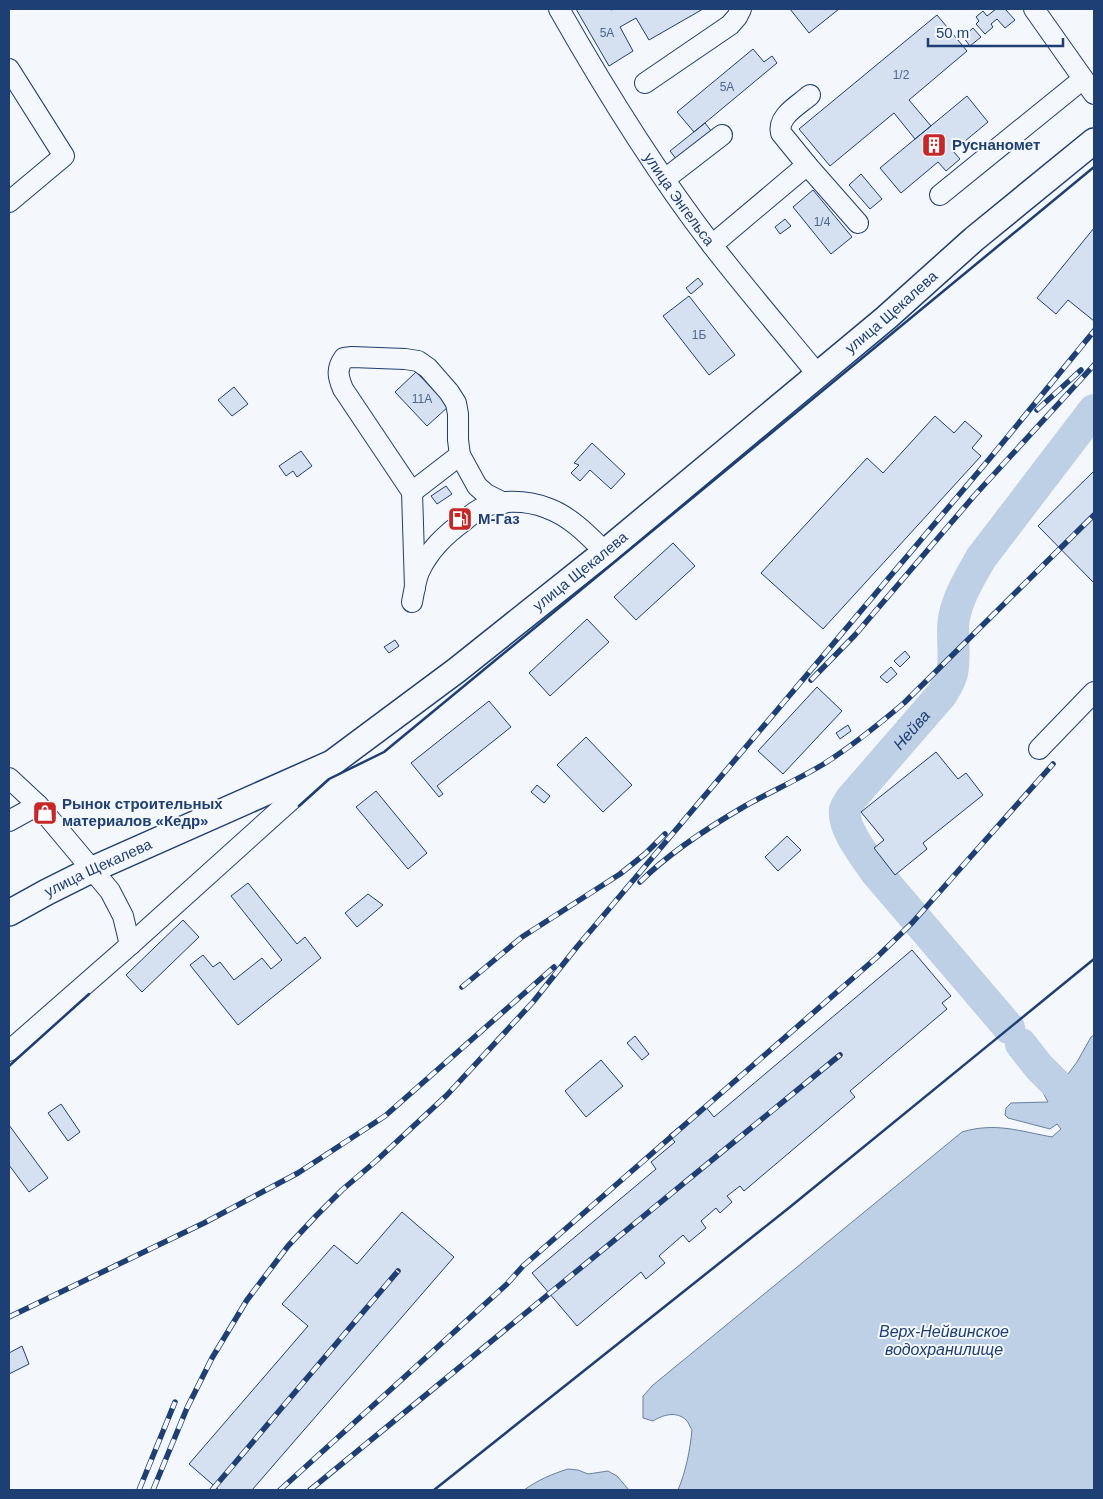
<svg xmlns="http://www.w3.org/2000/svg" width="1103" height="1499" font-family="Arial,sans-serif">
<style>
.water{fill:#bed0e5;stroke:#687fa3}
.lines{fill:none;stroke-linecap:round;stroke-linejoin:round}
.river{stroke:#bed0e5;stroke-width:32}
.building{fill:#d5e0f0;stroke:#1d3f73}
.minor-casing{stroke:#1d3f73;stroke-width:22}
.major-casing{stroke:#1d3f73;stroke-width:28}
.minor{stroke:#f4f7fb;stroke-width:20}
.major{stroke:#f4f7fb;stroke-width:25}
.rail-casing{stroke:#1d3f73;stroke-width:5.5}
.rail{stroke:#f4f7fb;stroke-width:4;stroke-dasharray:11;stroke-linecap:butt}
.wall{stroke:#1d3f73;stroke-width:2.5}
.labels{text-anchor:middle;stroke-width:4;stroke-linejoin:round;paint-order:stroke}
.number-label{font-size:12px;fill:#4b6792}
.poi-label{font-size:15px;font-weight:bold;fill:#1d3f73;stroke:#f4f7fb;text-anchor:start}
.street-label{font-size:15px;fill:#1d3f73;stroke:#f4f7fb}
.water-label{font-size:16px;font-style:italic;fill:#1d3f73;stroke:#f4f7fb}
</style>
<rect width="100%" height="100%" fill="#f4f7fb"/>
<!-- water -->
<path class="water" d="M 1094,1035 L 1094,1490 L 678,1490 C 686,1471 690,1450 692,1430 C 690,1427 688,1421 685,1419 C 675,1411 663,1415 653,1421 L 643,1418 L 643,1396 L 653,1385 L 962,1132 C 995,1122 1019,1131 1052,1137 L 1061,1129 L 1057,1124 L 1050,1129 L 1008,1118 L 1005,1115 L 1006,1108 L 1011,1103 L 1048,1102 L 1032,1072 L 1051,1058 L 1068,1074 L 1077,1062 L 1091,1037 Z
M 568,1469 L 578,1470 L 588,1474 L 608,1471 L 617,1476 L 629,1490 L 524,1490 C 538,1480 552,1474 568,1469 Z"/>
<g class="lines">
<!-- river -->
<g class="river">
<path id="s1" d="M 1009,1028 L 875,871 C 865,856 842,828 845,810 C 846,806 849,802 851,799 L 942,694 C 946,687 950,681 952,673 C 956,656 951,636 954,618 C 958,597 970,577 981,558 L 1094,410"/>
<path d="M 1021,1044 L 1039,1067 L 1094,1122"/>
</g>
</g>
<!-- building -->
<path class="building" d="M 576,9 L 610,9 L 611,10 L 614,9 L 703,9 L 649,40 L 636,18 L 620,27 L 633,51 L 609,66 Z
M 790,9 L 839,9 L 809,33 Z
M 996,9 L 1005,9 L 1015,20 L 1005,28 L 997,19 L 991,24 L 993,27 L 985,34 L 976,24 L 979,21 L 976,17 L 983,11 L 987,16 Z
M 937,15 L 967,51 L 909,100 L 931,126 L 915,139 L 894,113 L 830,166 L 799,129 Z
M 973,28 L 981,37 L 970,46 L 963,37 Z
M 753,49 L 764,62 L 772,56 L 777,63 L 694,132 L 677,112 Z
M 967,96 L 988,122 L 953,151 L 960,159 L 946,171 L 938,162 L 901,193 L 880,168 Z
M 705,123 L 712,132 L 677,160 L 670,151 Z
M 861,174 L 882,199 L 870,209 L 849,185 Z
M 813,190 L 852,237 L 831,254 L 793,207 Z
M 785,219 L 791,226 L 780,234 L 775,227 Z
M 1094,228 L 1094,321 L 1068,300 L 1056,314 L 1037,298 Z
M 698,278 L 703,284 L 691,294 L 686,288 Z
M 689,296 L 735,355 L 709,375 L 663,316 Z
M 416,372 L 449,406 L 427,426 L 395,392 Z
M 234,387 L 248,404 L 232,416 L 218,400 Z
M 935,416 L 954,433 L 965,421 L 982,436 L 972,448 L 981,456 L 823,629 L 761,573 L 867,458 L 883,473 Z
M 592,443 L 625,474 L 611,489 L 590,470 L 580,481 L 571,473 L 579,465 L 574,463 Z
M 301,451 L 312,466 L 297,477 L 293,471 L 286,476 L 279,466 Z
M 1094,471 L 1094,583 L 1038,526 Z
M 446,486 L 452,494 L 437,504 L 431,496 Z
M 673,543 L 695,566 L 636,620 L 614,597 Z
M 587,619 L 609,642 L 550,696 L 529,673 Z
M 395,640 L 399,646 L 389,653 L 384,647 Z
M 905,651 L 910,657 L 900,667 L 894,661 Z
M 891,667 L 897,674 L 887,683 L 880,677 Z
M 817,687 L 842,711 L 783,774 L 758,751 Z
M 489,701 L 511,727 L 437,786 L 443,794 L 439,797 L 411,763 Z
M 848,725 L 851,731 L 840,739 L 836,733 Z
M 586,737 L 632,785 L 603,812 L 557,765 Z
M 936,752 L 958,779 L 966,773 L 983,795 L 923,843 L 927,849 L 895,875 L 874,848 L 884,840 L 861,812 Z
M 537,785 L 550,796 L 544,803 L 531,792 Z
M 376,791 L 427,853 L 408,869 L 356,807 Z
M 787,836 L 801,850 L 778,871 L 765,857 Z
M 248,883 L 297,944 L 305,937 L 321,958 L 238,1025 L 190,965 L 203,955 L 213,967 L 220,962 L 234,980 L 262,958 L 271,969 L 282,960 L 231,896 Z
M 368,894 L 383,905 L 357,927 L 345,913 Z
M 183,920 L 199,937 L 142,992 L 126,975 Z
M 912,950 L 951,996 L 942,1003 L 947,1009 L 850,1091 L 855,1097 L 744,1191 L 740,1186 L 727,1196 L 732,1202 L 720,1213 L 716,1208 L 701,1221 L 706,1228 L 689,1242 L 683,1235 L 659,1256 L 665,1263 L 646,1279 L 641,1272 L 577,1326 L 532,1273 L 656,1169 L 651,1162 L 675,1142 L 669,1135 L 705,1106 L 714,1117 Z
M 635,1036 L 649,1054 L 642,1060 L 627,1043 Z
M 601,1060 L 623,1086 L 586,1117 L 565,1091 Z
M 61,1104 L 80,1132 L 68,1141 L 48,1113 Z
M 9,1125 L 48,1178 L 29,1192 L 9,1165 Z
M 402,1212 L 454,1257 L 252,1490 L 219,1490 L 189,1464 L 308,1326 L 282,1304 L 334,1245 L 357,1264 Z
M 22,1346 L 29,1364 L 9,1374 L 9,1353 Z"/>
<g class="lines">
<defs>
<g id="minor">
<path id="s2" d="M 559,9 C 605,90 655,171 712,245 C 746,289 783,332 818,375"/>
<path d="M 1034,9 L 1094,94"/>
<path d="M 9,69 L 64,156 L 9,202"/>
<path d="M 645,83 L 730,25 L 737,17 L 741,9"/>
<path d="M 810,95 C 799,105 777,116 781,133 L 807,165 L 858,223"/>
<path d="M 665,179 L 722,135"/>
<path d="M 940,195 L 1083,79"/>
<path d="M 712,245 L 807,165"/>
<path d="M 412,492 L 460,455"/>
<path d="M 415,588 L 412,492 L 343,389 C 338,377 336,369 344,358 L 352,357 L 405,359 L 418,361 L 428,368 L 449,392 L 456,403 L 458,414 L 458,440 L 460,455 L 477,486 L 486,494 L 504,503"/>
<path d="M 412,602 C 414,593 415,582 419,572 C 429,550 445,535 464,521 C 469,517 474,512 480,509 C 499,499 527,500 547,508 C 570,516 588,535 605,552"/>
<path d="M 1039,749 L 1094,692"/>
<path d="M 9,778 L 38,805 L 110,891 L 123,916 L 130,945 L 9,1051"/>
<path d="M 9,821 L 38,805"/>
<path d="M 130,945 L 322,772"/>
</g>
<g id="major">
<path id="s3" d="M 9,913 L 47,892 L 91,870 L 332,763 L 457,670 L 605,552 L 886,318 L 974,239 L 1094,141"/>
</g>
</defs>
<!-- minor casing -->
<use href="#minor" class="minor-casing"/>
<!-- major casing -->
<use href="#major" class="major-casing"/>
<!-- minor -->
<use href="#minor" class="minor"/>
<!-- major -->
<use href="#major" class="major"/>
<defs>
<path id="rail" d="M 1037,410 L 1081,370
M 811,680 L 855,635 L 974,496 L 1094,365
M 640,882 C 669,853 709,827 745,806 C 770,792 797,780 822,765 C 851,747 878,725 904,703 L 1094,515
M 462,987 L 522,937 L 620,874 L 645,854 L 665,834
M 9,1317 L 204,1223 L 298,1173 L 385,1116 L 554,967
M 139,1490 L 175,1402
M 153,1490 L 187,1408 L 212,1358 L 247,1300 L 288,1246 L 316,1216 L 342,1190 L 376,1161 L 447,1095 L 533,1002 L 576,948 L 991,457 L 1094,331
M 212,1490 L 398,1271
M 280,1490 L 507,1284 L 523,1266 L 876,958 L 912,923 L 1053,764
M 310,1490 L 840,1055"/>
</defs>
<!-- rail casing -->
<use href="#rail" class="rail-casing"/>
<!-- rail -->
<use href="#rail" class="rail"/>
<!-- wall -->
<path class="wall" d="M 299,806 L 329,779 L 384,752 L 1094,167
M 9,1066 L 89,994
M 434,1490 L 790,1207 L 1094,959"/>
</g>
<!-- icons -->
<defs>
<symbol id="building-square" viewBox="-11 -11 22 22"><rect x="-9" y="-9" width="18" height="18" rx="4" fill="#c62828" stroke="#f4f7fb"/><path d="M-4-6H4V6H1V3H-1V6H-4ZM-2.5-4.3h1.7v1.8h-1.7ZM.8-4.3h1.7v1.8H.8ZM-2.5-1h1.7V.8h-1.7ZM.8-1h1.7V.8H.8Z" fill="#fff"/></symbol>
<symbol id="fuel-square" viewBox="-11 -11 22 22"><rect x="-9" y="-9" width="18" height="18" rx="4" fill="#c62828" stroke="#f4f7fb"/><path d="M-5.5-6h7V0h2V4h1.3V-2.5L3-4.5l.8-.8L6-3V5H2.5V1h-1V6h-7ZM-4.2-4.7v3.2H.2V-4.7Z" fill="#fff"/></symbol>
<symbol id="shop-square" viewBox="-11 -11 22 22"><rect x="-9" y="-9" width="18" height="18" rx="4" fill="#c62828" stroke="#f4f7fb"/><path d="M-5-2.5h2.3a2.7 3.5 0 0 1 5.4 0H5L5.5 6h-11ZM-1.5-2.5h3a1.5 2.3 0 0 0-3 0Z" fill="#fff"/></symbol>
</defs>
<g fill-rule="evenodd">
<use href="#building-square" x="920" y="131" width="28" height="28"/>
<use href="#fuel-square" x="446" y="505" width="28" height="28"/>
<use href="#shop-square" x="31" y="799" width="28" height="28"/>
</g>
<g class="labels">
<!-- number labels -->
<g class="number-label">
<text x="607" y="37">5А</text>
<text x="901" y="79">1/2</text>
<text x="727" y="91">5А</text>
<text x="822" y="226">1/4</text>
<text x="699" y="339">1Б</text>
<text x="422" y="403">11А</text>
</g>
<!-- poi labels -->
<g class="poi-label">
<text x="952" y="150">Руснаномет</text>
<text x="478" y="524">М-Газ</text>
<text x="62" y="809">Рынок строительных<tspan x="62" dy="17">материалов «Кедр»</tspan></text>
</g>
<!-- street labels -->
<g class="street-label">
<text dy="5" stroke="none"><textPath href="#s2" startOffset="225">улица Энгельса</textPath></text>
<text dy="5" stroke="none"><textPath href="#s3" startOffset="1075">улица Щекалева</textPath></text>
<text dy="5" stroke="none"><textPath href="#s3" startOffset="670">улица Щекалева</textPath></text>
<text dy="5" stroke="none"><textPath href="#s3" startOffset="100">улица Щекалева</textPath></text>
</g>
<!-- water labels -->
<g class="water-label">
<text dy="6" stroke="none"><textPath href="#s1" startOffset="380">Нейва</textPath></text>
<text x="944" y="1337">Верх-Нейвинское<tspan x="944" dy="18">водохранилище</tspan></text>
</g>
</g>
<!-- border -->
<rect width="1103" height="1499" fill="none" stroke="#1d3f73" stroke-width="20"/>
<!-- scale -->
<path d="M928 38v8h135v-8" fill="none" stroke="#1d3f73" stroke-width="2.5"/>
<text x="936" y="38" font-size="15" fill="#1d3f73" stroke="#f4f7fb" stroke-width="4" paint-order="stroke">50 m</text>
</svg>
